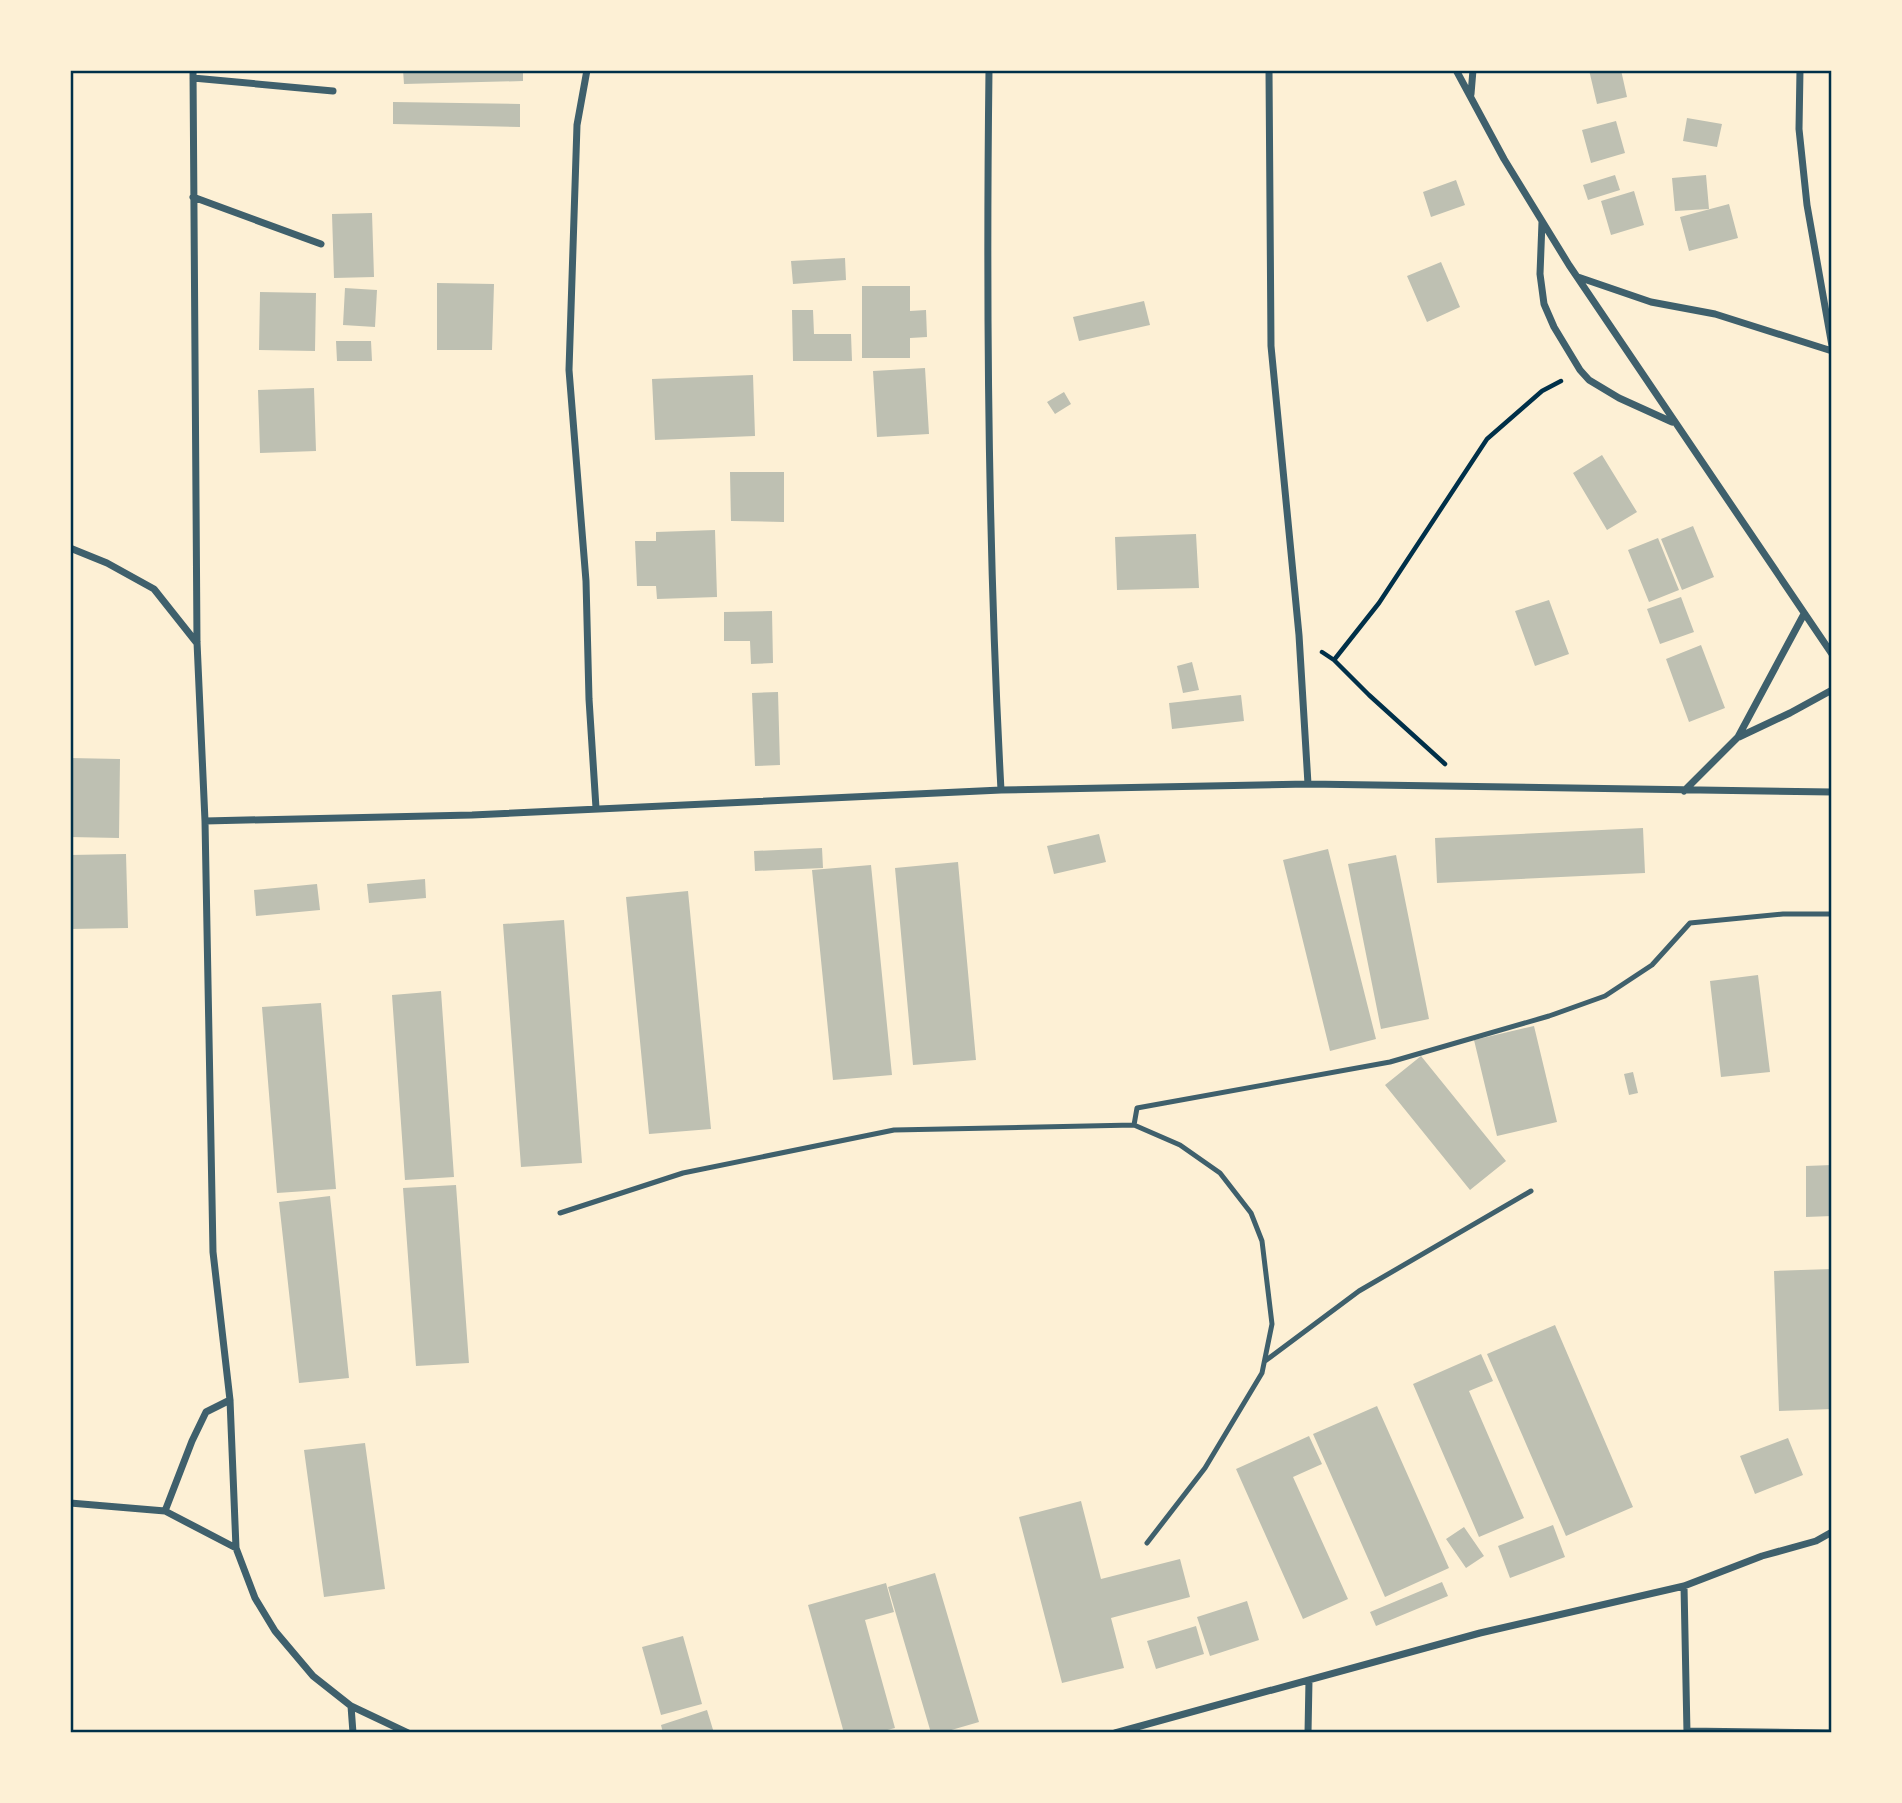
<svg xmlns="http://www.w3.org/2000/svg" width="1902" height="1803" font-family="Lora,serif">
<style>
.building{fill:#bec0b2}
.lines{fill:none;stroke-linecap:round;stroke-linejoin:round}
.path{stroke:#003049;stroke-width:4.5}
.service{stroke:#3f606c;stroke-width:5}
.minor{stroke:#3f606c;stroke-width:7}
.neatline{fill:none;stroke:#003049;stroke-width:2.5}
</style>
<rect width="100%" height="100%" fill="#fdf0d5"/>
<!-- building -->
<path class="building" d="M 403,70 L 523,70 L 523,81 L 404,84 Z
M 1589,70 L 1621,70 L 1627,97 L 1597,104 Z
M 393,102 L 520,104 L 520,127 L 393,124 Z
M 1687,118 L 1722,124 L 1717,147 L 1683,141 Z
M 1616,121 L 1625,153 L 1591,163 L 1582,130 Z
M 1615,175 L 1620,190 L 1588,200 L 1583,185 Z
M 1706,175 L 1709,209 L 1675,211 L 1672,178 Z
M 1456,180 L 1465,205 L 1431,217 L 1423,192 Z
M 1634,191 L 1644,225 L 1611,235 L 1601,201 Z
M 1729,204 L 1738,238 L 1689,251 L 1680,217 Z
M 372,213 L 374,277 L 334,278 L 332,214 Z
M 845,258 L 846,280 L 793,284 L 791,261 Z
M 1441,262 L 1460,307 L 1427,322 L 1407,276 Z
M 437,283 L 494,284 L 492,350 L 437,350 Z
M 862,286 L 910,286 L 910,311 L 926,310 L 927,337 L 910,338 L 910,358 L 862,358 Z
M 345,288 L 377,290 L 375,327 L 343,325 Z
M 260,292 L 316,293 L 315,351 L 259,350 Z
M 1144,301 L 1150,325 L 1079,341 L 1073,317 Z
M 792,310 L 813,310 L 814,334 L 851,334 L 852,361 L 793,361 Z
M 336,341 L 371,341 L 372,361 L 337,361 Z
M 925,368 L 929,434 L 877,437 L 873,371 Z
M 753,375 L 755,436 L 655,440 L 652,379 Z
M 314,388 L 316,451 L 260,453 L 258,390 Z
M 1064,392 L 1071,404 L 1055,414 L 1047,402 Z
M 1602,455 L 1637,512 L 1607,530 L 1573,473 Z
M 730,472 L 784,472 L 784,522 L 731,521 Z
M 1693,526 L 1714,577 L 1682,590 L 1661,539 Z
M 715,530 L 717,597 L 657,599 L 656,586 L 637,586 L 635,541 L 656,541 L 656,532 Z
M 1196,534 L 1199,588 L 1117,590 L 1115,537 Z
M 1658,538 L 1679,590 L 1649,602 L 1628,550 Z
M 1681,597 L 1694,632 L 1660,644 L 1647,609 Z
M 1549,600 L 1569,654 L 1535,666 L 1515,611 Z
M 772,611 L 773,663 L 751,664 L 750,641 L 724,641 L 724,612 Z
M 1701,645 L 1725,708 L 1689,722 L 1666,659 Z
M 1192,662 L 1199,690 L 1183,693 L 1177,666 Z
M 778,692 L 780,765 L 755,766 L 752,693 Z
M 1241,695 L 1244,721 L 1172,729 L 1169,703 Z
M 70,758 L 120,759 L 119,838 L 70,837 Z
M 1643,828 L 1645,873 L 1437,883 L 1435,838 Z
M 1099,834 L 1106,862 L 1054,874 L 1047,846 Z
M 822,848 L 823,868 L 755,871 L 754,851 Z
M 1328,849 L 1376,1039 L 1330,1051 L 1283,860 Z
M 126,854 L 128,928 L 70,929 L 70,855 Z
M 1396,855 L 1429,1019 L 1381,1029 L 1348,864 Z
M 958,862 L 976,1060 L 913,1065 L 895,868 Z
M 871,865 L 892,1075 L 833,1080 L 812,870 Z
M 425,879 L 426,898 L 369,903 L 367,884 Z
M 317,884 L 320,910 L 256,916 L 254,890 Z
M 688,891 L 711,1129 L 649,1134 L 626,897 Z
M 564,920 L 582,1163 L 521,1167 L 503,924 Z
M 1758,975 L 1770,1072 L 1721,1077 L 1710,981 Z
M 441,991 L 454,1177 L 405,1180 L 392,995 Z
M 321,1003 L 336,1189 L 277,1193 L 262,1007 Z
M 1534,1026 L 1557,1122 L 1497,1136 L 1474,1040 Z
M 1421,1056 L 1506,1161 L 1470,1190 L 1385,1085 Z
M 1633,1072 L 1638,1093 L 1629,1095 L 1624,1074 Z
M 1832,1165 L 1832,1216 L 1806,1217 L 1806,1166 Z
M 456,1185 L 469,1363 L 416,1366 L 403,1188 Z
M 330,1196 L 349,1378 L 299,1383 L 279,1202 Z
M 1832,1269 L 1832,1409 L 1779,1411 L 1774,1271 Z
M 1555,1325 L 1633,1507 L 1566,1536 L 1487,1354 Z
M 1481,1354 L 1493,1381 L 1469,1391 L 1524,1518 L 1479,1537 L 1413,1384 Z
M 1377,1406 L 1449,1568 L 1385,1597 L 1313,1434 Z
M 1309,1436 L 1322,1464 L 1293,1477 L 1348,1599 L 1303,1619 L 1236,1469 Z
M 1788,1438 L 1803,1475 L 1755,1494 L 1740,1456 Z
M 365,1443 L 385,1589 L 324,1597 L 304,1450 Z
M 1081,1501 L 1101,1579 L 1180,1559 L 1190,1597 L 1111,1618 L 1124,1668 L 1062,1683 L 1019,1517 Z
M 1553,1525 L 1565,1557 L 1510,1578 L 1498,1546 Z
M 1464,1527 L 1484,1556 L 1466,1568 L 1446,1539 Z
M 935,1573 L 979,1722 L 941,1733 L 931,1733 L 888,1587 Z
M 1442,1582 L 1448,1596 L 1376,1626 L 1370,1612 Z
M 886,1583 L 894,1612 L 865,1620 L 895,1728 L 876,1733 L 844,1733 L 808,1605 Z
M 1247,1601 L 1259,1640 L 1210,1656 L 1197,1617 Z
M 1196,1626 L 1204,1654 L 1156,1669 L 1147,1641 Z
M 683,1636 L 702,1704 L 661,1715 L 642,1647 Z
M 707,1710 L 714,1733 L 663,1733 L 661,1725 Z"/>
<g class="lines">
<!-- path -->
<path class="path" d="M 1322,652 L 1334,660 L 1369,695 L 1445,764
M 1334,660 L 1379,603 L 1487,439 L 1542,391 L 1561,381"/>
<!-- service -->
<path class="service" d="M 1134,1125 L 1180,1145 L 1220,1173 L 1251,1213 L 1262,1241 L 1272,1324 L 1262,1373 L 1205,1468 L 1147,1543
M 560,1213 L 683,1173 L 894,1130 L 1134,1125 L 1137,1108 L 1390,1062 L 1549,1016 L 1605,996 L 1652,965 L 1690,923 L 1783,914 L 1832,914
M 1265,1361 L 1359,1291 L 1531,1191"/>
<!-- minor -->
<path class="minor" d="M 193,70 L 197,642 L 205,821 L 213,1252 L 230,1400 L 236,1548 L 255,1598 L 275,1631 L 313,1676 L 351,1706 L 408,1733
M 587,70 L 577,125 L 569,370 L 586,581 L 589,699 L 596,808
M 989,70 C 986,310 988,550 1001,790
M 1269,70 L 1271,346 L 1299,635 L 1308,784
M 1456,70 L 1504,159 L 1569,265 L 1832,654
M 1800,70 L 1799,129 L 1807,205 L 1832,346
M 193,78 L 333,91
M 1471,94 L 1473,70
M 193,197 L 321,244
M 1542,222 L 1540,274 L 1544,304 L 1554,327 L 1580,370 L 1589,380 L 1619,398 L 1672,422
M 1578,277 L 1651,302 L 1715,314 L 1832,351
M 70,548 L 107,563 L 154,589 L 196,642
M 1739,737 L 1790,713 L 1832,690
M 1684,791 L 1738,737 L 1804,614
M 205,821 L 472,815 L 1001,790 L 1308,784 L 1832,792
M 70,1503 L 165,1511 L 236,1548
M 165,1511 L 192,1441 L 206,1412 L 230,1400
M 1684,1586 L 1687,1733
M 351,1706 L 353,1733
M 1687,1731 L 1832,1733
M 1115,1733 L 1480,1633 L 1684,1586 L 1762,1556 L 1816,1541 L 1832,1532
M 1308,1733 L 1309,1680"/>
</g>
<!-- border -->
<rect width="1902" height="1803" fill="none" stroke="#fdf0d5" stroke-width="144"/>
<rect x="72" y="72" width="1758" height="1659" class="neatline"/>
</svg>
